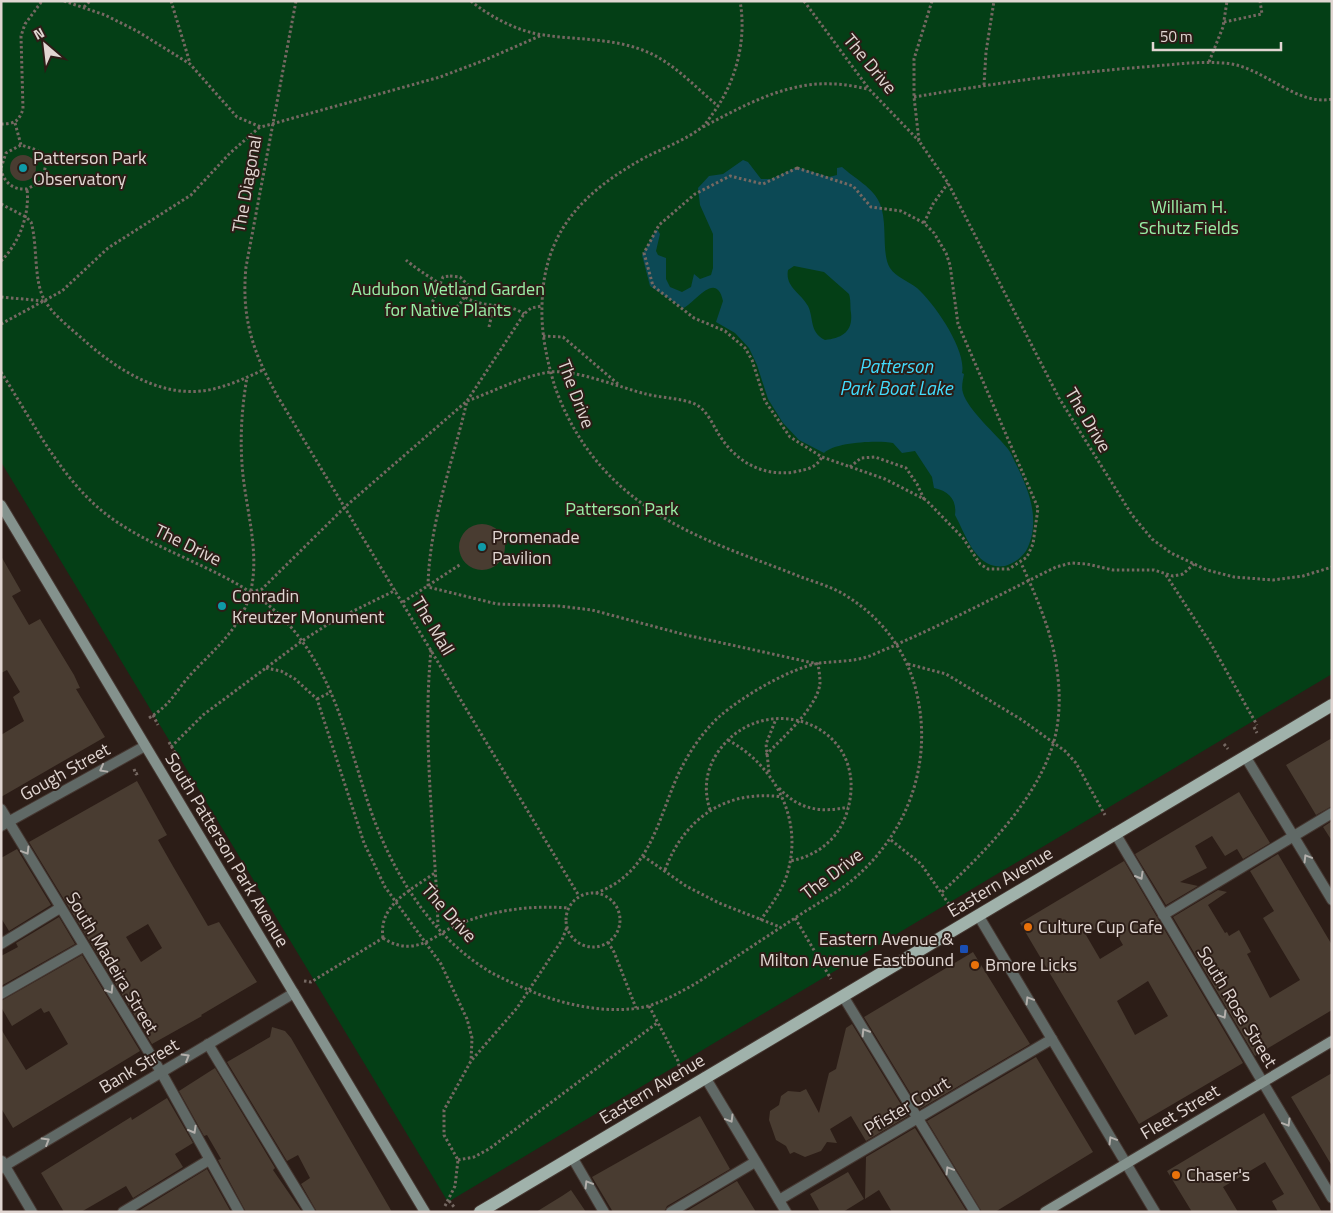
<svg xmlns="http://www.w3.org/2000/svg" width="1333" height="1213" font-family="'Titillium Web',sans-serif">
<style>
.green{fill:#043f16}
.water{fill:#0c4955;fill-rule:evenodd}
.building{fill:#493c31;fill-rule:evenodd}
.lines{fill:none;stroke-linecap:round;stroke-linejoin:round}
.lane-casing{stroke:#453731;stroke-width:12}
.street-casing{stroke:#453731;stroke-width:12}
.secondary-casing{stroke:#453731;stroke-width:12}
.primary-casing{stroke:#453731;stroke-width:14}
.path{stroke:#756862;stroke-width:3;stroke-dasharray:2.5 2.5;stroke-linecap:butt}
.lane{stroke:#606966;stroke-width:10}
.street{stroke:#606966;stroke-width:10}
.secondary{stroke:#84928d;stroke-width:10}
.primary{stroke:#a0b2ab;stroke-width:12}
.oneway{stroke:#b4b0ac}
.culture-dot{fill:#0f9aa8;stroke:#2c1d17;stroke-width:2}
.food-dot{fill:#e8710a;stroke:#2c1d17;stroke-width:2}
.transit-dot{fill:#1a4fb4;stroke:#2c1d17;stroke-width:2}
.labels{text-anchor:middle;stroke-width:4;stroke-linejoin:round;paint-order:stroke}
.street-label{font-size:18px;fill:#e1d6d2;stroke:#2c1d17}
.poi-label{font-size:18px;fill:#e1d6d2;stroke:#2c1d17;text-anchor:start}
.park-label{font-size:18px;fill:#99f0a6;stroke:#2c1d17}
.water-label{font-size:19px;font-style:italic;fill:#42dcfd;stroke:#2c1d17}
</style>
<rect width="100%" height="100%" fill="#2c1d17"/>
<!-- green -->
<path class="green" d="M 1,1 L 1332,1 L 1332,674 L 448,1202 L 1,462 Z"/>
<!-- water -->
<path class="water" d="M 743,160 L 748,162 L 761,179 L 771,179 L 797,167 L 829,177 L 837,175 L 837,168 L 842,167 C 854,178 874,188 880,204 C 888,223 881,254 890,268 C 896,277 908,281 917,288 C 934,303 967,350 962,373 L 964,374 C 963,380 961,387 963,393 C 968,410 997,435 1008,449 C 1012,454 1014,461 1017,466 C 1030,492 1041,523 1026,551 C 1021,558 1013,564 1005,566 C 976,571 966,535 955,515 C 957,500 949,491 934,488 L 932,477 L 915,451 L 902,453 L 893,443 C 878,440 835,442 824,453 L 799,440 L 783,423 L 768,399 L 757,365 L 749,348 L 735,333 L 716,322 L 723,301 C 716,269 694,304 683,308 L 650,286 L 642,255 L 657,229 L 660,234 L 656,251 L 658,255 L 666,258 L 666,279 L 670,287 L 682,292 L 691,287 L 694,274 L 700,279 L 711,275 L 713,268 L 713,234 L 700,205 L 698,188 L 709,176 L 723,174 ZM 794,266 L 824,272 L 849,294 C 851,300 850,307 851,313 C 853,332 842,338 825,340 C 809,332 814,318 808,306 C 800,292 785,287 788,270 Z"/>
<!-- building -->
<path class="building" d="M10 168a13 13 0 1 1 26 0a13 13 0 1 1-26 0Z
M459 547a23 23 0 1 1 46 0a23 23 0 1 1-46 0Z
M 1,556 L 21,591 L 12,596 L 29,625 L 40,619 L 74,675 L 80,688 L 76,689 L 105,737 L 1,797 L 1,735 L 24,721 L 13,697 L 20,692 L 7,670 L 1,673 Z
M 1332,738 L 1332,806 L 1316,815 L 1286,765 Z
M 137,781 L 167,835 L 158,840 L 174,868 L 208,926 L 219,922 L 257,982 L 201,1015 L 202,1016 L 152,1044 L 29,842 ZM 148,924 L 162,948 L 141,962 L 126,937 Z
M 1239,792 L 1270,843 L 1243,859 L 1237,849 L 1225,856 L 1212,836 L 1195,846 L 1207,868 L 1180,882 L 1198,886 L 1166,905 L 1135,854 Z
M 1332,821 L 1332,841 L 1323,827 Z
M 17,849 L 51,905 L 9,931 L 1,918 L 1,858 Z
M 1278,854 L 1332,945 L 1332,1010 L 1255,1056 L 1173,917 L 1218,890 L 1227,892 L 1208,905 L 1225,933 L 1227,932 L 1229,936 L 1239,930 L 1251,952 L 1247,954 L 1270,998 L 1300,980 L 1263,918 L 1274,911 L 1250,871 Z
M 1124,861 L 1243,1063 L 1139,1124 L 1020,923 ZM 1109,921 L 1123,945 L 1100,959 L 1086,935 ZM 1148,981 L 1168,1016 L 1135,1035 L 1117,1001 Z
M 59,917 L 75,944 L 1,986 L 1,956 L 18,947 L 16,943 Z
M 973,952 L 1030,1044 L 920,1109 L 864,1017 Z
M 82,955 L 140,1051 L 13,1128 L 1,1108 L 1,1029 L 26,1070 L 68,1044 L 49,1011 L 44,1013 L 41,1008 L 12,1026 L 1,1007 L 1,1001 Z
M 852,1024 L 908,1116 L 866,1141 L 851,1116 L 830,1129 L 837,1143 L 827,1142 L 821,1151 L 805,1157 L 794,1152 L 790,1154 L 786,1146 L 776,1140 L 769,1120 L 770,1111 L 779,1105 L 781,1096 L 788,1091 L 800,1092 L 806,1089 L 819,1113 L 829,1073 L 836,1069 L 846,1028 Z
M 272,1027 L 285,1031 L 291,1038 L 392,1212 L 317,1212 L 301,1184 L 310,1178 L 298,1155 L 287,1161 L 227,1062 L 270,1037 Z
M 1036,1057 L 1093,1152 L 995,1212 L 982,1212 L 927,1121 Z
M 215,1068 L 275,1168 L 273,1170 L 302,1212 L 246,1212 L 218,1160 L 221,1159 L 207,1135 L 204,1136 L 179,1091 Z
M 1332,1073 L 1332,1166 L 1291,1097 Z
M 167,1098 L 193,1143 L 175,1154 L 183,1167 L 133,1198 L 126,1186 L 81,1212 L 64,1212 L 41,1173 L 131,1117 L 132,1120 Z
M 1264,1113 L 1322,1212 L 1278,1212 L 1272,1201 L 1284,1194 L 1265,1162 L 1223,1187 L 1238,1212 L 1192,1212 L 1167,1171 Z
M 700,1116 L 730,1169 L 667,1206 L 664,1212 L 613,1212 L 592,1177 Z
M 915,1128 L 967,1212 L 892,1212 L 879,1190 L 865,1199 L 866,1157 Z
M 207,1169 L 231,1212 L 141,1212 L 140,1210 Z
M 848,1172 L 864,1199 L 843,1212 L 820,1212 L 810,1194 Z
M 737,1181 L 756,1212 L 685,1212 Z
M 571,1190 L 586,1212 L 536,1212 L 562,1196 Z"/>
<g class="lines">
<defs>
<path id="lane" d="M 1,809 L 161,1072 L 239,1212
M 1115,833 L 1262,1081
M 1163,915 L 1332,813
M 1,944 L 60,908
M 1,994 L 83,947
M 843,996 L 975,1212
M 208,1044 L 310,1212
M 572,1157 L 604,1212
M 779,1200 L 1052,1039
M 123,1212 L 209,1160
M 671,1212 L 755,1162"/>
<path id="street" d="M 1245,756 L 1332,900
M 1,826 L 145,746
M 978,915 L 1155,1212
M 705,1077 L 786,1212
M 1262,1081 L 1332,1198
M 2,1161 L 32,1212
M 1,1168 L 294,993"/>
<path id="secondary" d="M 1,505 L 425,1212
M 1045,1212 L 1332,1041"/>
<path id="primary" d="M 480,1212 L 1332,705"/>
</defs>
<!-- lane casing -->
<use href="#lane" class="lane-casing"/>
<!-- street casing -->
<use href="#street" class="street-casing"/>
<!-- secondary casing -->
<use href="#secondary" class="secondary-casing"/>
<!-- primary casing -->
<use href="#primary" class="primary-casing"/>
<!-- path -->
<path class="path" d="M 64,1 L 105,15 L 137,31 L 190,64 L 237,117 L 261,127 L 440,77 L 485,60 L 542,35
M 171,1 L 190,63
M 296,1 L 246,267 C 241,318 253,353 278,397 L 579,896
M 471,1 C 490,17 519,32 544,35 C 577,40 613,38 645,51 C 673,62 695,87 718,106
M 804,1 L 869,89 L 919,141
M 932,1 L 914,59 L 914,97 L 919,141 L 948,183 L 1059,398 L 1132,515 L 1152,539 L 1171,553 L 1207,570 L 1234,577 L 1273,580 L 1303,576 L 1332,567
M 84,7 L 90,1
M 1224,22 L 1262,14 L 1260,1
M 1209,62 L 1223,27 L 1227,1
M 984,85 L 986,52 L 994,1
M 914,97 C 991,84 1066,73 1143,67 C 1170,65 1196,61 1223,63 C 1261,64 1296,107 1332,99
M 15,123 L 21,145
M 1,124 C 15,124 19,121 23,109 L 21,36 L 25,24 L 42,1
M 703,127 C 743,106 787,81 834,84 C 845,84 857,87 868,89
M 46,164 L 66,159
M 1,168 L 6,153 L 21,145 L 37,150 L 46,164 L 42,181 L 27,189 C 14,190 5,184 1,170
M 797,168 L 853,186 L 871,207 L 901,211 L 924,223 L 934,233 L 946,253 L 950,265 L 958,324 L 1038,508 L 1033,544 L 1027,557 L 1009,569 L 988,569 L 980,564 L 963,538 L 926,500 L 885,479 L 822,457 L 790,437 L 765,401 L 752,360 L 745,348 L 725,331 L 694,318 L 653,286 L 644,253 L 659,225 L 695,194 L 730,176 L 763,184 Z
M 1,204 L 26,217 L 31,222 C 38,245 33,281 45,301 C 54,316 73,330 86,342 C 124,375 172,404 224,386 C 237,382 250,376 263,370
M 924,223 L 933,204 L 948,183
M 406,260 C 418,271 464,300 480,303 C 496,307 510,304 524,314
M 1,261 C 19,243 30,215 27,189
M 450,276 L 460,277 L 469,286 C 464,301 457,311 441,314 L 432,303 L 443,277 Z
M 1,297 L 44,301
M 1,324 L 62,291 L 108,248 L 191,195 L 230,153 L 260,127
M 489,327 L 494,304
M 543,336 L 563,337 L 618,384
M 1,372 C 35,425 66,490 120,524 C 175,560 246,575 290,626 C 332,674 346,734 365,793 C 386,862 427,935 492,973 C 505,980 520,986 533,992 C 567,1006 613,1015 648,1006 C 665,1001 680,992 695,984 C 727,963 760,941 792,920 C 811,907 832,896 850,882 C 905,837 932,769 918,699 C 909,654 884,619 845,595 C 832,587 815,582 801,577 C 769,564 736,553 705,539 C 633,507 582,462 555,387 C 547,361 541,333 542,306 C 543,231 584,191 646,157 C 664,148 685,140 701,128 C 706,124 710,117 714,112 C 736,81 747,40 740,1
M 850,467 L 861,458 L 875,457 L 906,468 L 917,484 L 924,499
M 1166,575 L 1211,644 L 1257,725
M 251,592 L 262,589 L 346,506 L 467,401 L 524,314 L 531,308 L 542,306
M 403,602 L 461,564
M 431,650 C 422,743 435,834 438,926
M 908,664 L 946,674 L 1022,720 L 1065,751 L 1076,763 L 1105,815
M 266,668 L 281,671 L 295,679 L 317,699 L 364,843 L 385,887 L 441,964 L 467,1019 L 472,1038 L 471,1061
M 317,699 L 331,692
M 153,715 L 158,725
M 149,718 C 173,703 175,691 193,672 C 211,653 230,637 242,614 C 267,568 245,513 242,464 C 240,434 242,407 247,377
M 1254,727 L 1257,733
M 728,740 C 774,765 803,818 788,871 C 783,890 771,905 760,921
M 169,742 L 175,753 L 170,755
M 1224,744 L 1228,749
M 171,747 L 203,715 L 302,641 L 333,621 L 396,590
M 766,755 C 782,738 818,707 820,683 C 820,677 819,670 818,664 L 686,635 L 592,610 L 559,606 L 497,604 L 428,587 C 429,523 453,462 467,401 C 493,392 522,376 550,372 C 576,369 621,388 646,394 C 662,398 680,398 695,404 C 706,409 712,423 718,433 C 734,460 761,477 794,472 C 807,469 815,469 822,457
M 134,769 L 136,774 L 140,772
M 769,772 L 766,744 L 776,719
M 779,788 C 799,810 821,813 848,807
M 710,810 C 704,791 705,773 716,755 C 761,684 874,724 847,812 C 839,839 817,856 790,861
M 891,840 L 921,864 L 951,907
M 643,856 L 686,886 L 719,903 L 780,927
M 665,870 C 684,818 727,789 782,797
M 942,892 C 982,855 1031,805 1050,753 C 1060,728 1061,697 1057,670 C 1053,634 1036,596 1021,563
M 596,893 C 649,874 657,823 677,777 C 687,755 702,732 720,716 C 743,696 790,668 820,663 C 837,661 856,662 872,655 C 935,629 995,597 1056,567 L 1071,563 L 1087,564 L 1113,570 L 1154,570 L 1173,576 L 1183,574 L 1194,564
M566 920a27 27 0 1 1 54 0a27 27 0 1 1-54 0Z
M 955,905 L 959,911
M 795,918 L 831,979
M 383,938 C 392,944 401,947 412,946 C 429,944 441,932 457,925 C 492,910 531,905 569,908
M 383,938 C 378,904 412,890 436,872
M 608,942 L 614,952 L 636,1008
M 304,981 L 311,982 L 383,938
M 649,1006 L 678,1061 L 681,1077
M 458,1160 L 474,1157 L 489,1149 L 657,1023
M 449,1201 L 455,1208
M 445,1206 L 455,1186 L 458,1160 L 444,1135 L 444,1110 L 471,1061 L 517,1008 L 562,940 L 567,927"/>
<!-- lane -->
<use href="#lane" class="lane"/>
<!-- street -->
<use href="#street" class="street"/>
<!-- secondary -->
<use href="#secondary" class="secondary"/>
<!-- primary -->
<use href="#primary" class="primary"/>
</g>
<!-- one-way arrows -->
<defs><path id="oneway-chevron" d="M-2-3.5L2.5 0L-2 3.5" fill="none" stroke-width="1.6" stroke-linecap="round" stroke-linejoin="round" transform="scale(1.25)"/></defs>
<g class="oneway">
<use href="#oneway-chevron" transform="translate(103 769) rotate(151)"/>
<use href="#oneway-chevron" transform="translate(26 851) rotate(59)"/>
<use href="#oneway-chevron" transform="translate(1307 858) rotate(-121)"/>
<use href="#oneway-chevron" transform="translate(1140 876) rotate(60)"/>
<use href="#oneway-chevron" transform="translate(110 990) rotate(58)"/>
<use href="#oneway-chevron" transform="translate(1029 1000) rotate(-121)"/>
<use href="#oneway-chevron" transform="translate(1223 1015) rotate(59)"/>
<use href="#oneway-chevron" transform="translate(865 1032) rotate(-122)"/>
<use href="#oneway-chevron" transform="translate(186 1057) rotate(-31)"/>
<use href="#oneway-chevron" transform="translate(730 1119) rotate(59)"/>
<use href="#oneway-chevron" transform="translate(1287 1123) rotate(59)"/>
<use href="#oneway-chevron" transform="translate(193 1130) rotate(61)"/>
<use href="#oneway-chevron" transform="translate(1112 1140) rotate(-121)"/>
<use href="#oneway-chevron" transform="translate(46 1141) rotate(-31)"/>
<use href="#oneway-chevron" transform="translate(949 1170) rotate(-121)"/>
<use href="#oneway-chevron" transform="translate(588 1184) rotate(-121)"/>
</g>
<!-- markers -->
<g class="culture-dot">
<circle cx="23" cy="168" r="5"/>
<circle cx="482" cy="547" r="5"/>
<circle cx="222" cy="606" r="5"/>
</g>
<g class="food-dot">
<circle cx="1028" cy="927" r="5"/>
<circle cx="975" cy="965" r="5"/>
<circle cx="1176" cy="1175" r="5"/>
</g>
<rect class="transit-dot" x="959" y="944" width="10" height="10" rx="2.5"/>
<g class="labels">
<!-- street labels -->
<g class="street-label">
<text transform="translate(870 64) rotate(50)" y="6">The Drive</text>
<text transform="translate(247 184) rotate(-80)" y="6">The Diagonal</text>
<text transform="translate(576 394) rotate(69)" y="6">The Drive</text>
<text transform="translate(1088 420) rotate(59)" y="6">The Drive</text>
<text transform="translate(188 545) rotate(26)" y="6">The Drive</text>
<text transform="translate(433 626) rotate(59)" y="6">The Mall</text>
<text transform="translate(65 772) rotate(-29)" y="6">Gough Street</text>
<text transform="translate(227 850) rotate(59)" y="6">South Patterson Park Avenue</text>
<text transform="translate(832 874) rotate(-37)" y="6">The Drive</text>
<text transform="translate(1000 882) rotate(-31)" y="6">Eastern Avenue</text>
<text transform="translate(449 913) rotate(48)" y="6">The Drive</text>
<text transform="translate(112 963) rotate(59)" y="6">South Madeira Street</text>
<text transform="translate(1237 1007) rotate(59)" y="6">South Rose Street</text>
<text transform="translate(139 1066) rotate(-31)" y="6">Bank Street</text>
<text transform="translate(652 1089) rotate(-31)" y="6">Eastern Avenue</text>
<text transform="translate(907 1106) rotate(-31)" y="6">Pfister Court</text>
<text transform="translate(1180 1112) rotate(-31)" y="6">Fleet Street</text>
</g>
<!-- poi labels -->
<g class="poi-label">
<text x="33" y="164">Patterson Park<tspan x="33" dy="21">Observatory</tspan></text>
<text x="492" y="543">Promenade<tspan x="492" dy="21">Pavilion</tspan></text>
<text x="232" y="602">Conradin<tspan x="232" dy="21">Kreutzer Monument</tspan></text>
<text x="1038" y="933">Culture Cup Cafe</text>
<text x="954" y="945" text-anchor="end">Eastern Avenue &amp;<tspan x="954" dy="21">Milton Avenue Eastbound</tspan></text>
<text x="985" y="971">Bmore Licks</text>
<text x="1186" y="1181">Chaser's</text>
</g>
<!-- park labels -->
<g class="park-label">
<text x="1189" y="213">William H.<tspan x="1189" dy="21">Schutz Fields</tspan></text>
<text x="448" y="295">Audubon Wetland Garden<tspan x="448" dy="21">for Native Plants</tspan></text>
<text x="622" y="515">Patterson Park</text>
</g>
<!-- water labels -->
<g class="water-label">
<text x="896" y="373">Patterson<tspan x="896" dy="22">Park Boat Lake</tspan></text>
</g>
</g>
<!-- border -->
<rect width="1333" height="1213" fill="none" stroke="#e1d6d2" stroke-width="5"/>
<!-- north arrow -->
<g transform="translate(45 45) rotate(332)" stroke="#2c1d17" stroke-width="4" paint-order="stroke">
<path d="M0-4L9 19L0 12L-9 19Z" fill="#e1d6d2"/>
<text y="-8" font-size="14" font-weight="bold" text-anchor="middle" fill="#e1d6d2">N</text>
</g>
<!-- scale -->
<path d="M1153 42v8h128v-8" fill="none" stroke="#e1d6d2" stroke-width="2.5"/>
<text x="1160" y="42" font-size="15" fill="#e1d6d2" stroke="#2c1d17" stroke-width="4" paint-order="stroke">50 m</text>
</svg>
